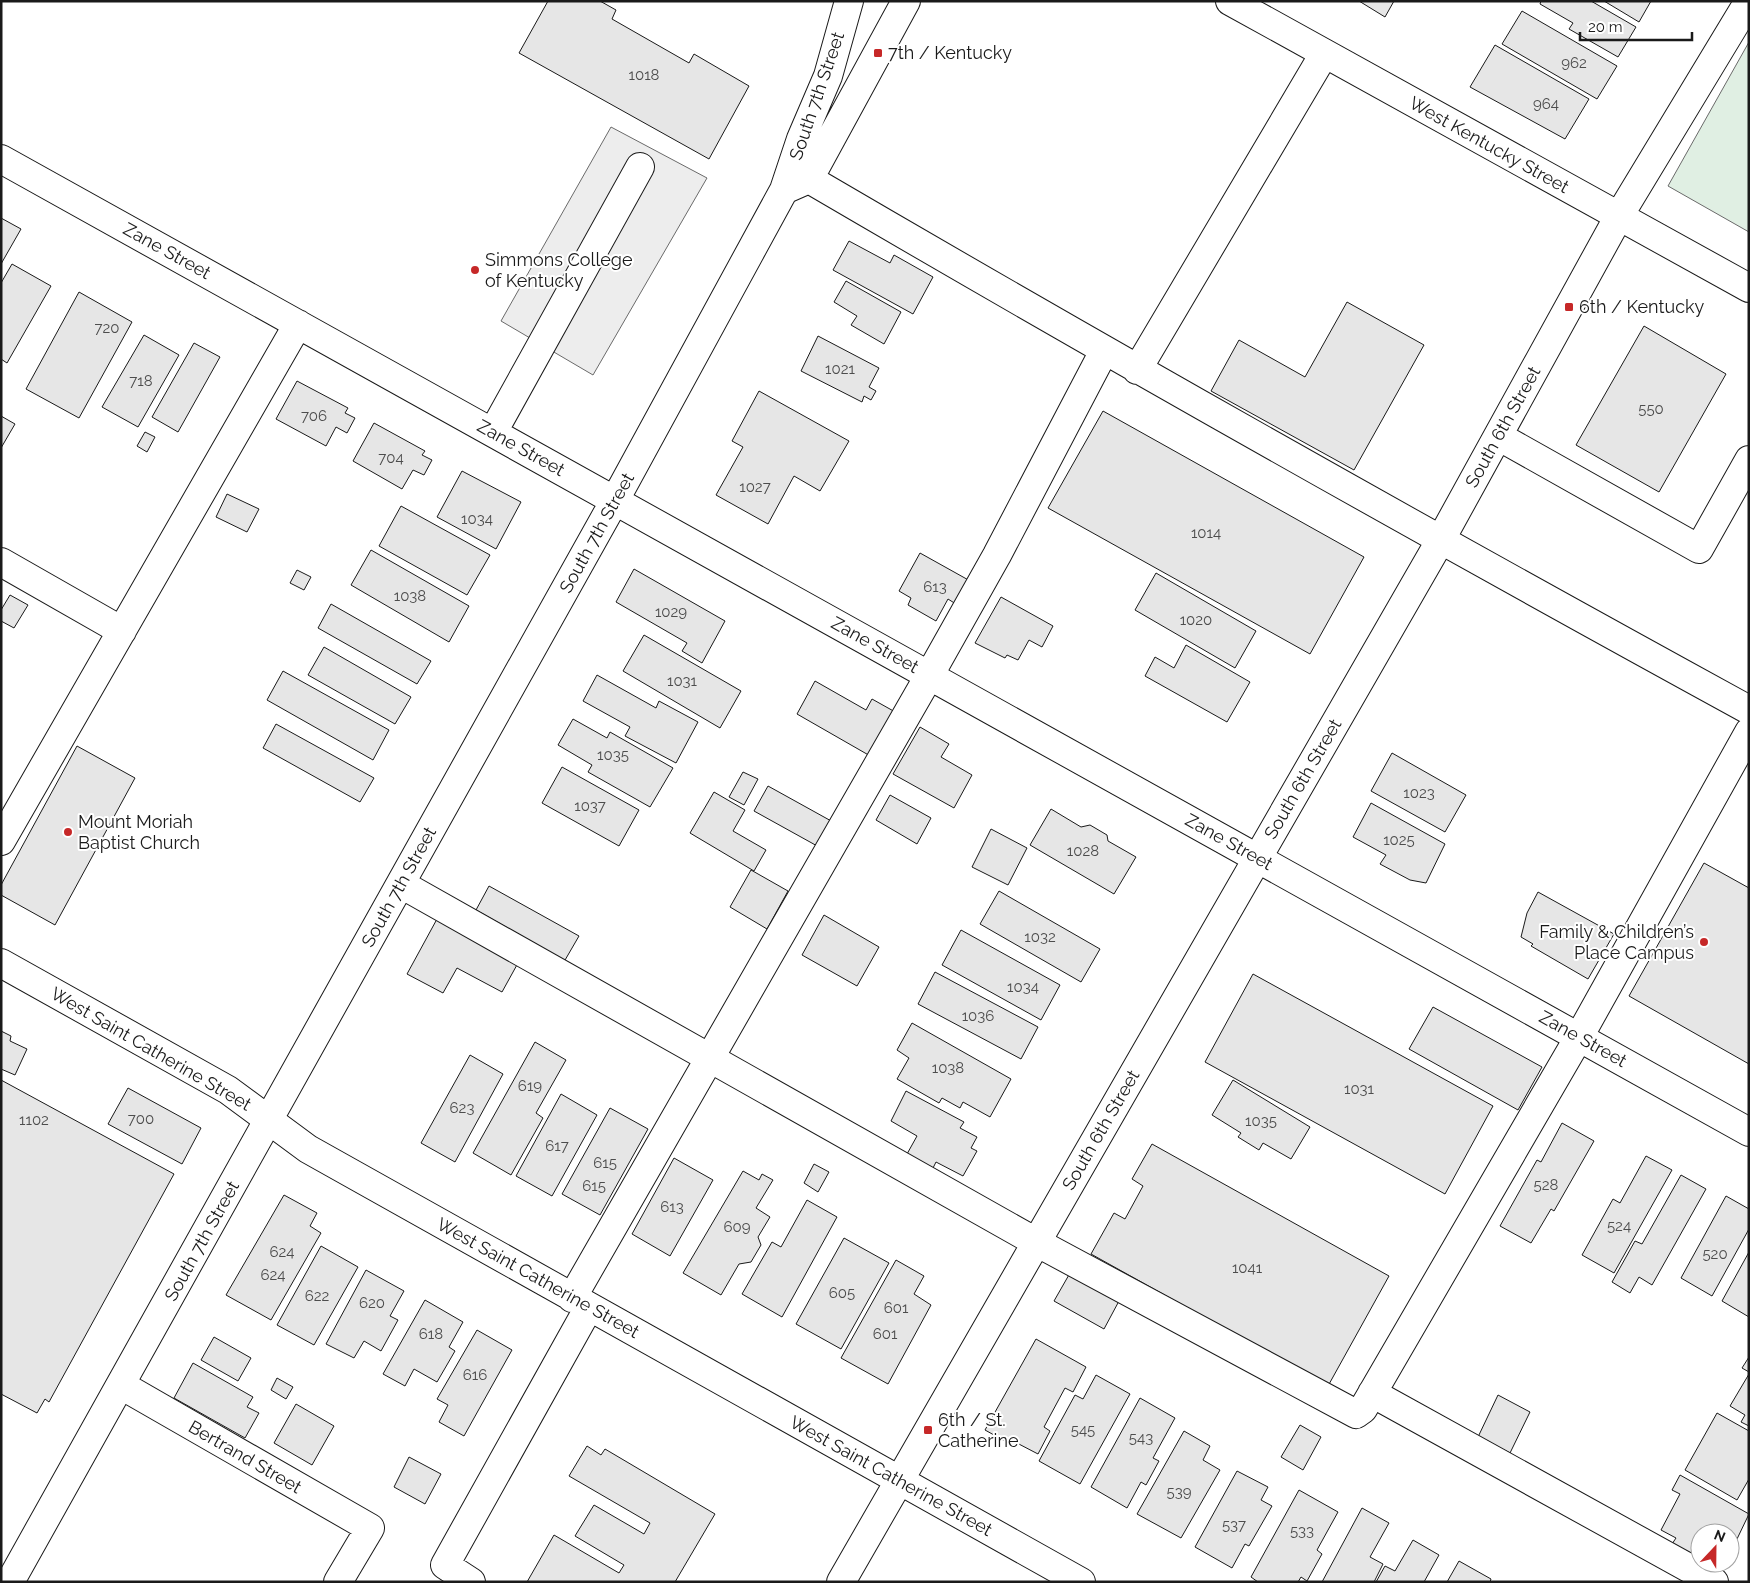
<svg xmlns="http://www.w3.org/2000/svg" width="1750" height="1583" font-family="Raleway,sans-serif">
<style>
.green{fill:#e0efe3;stroke:#6a6a6a}
.parking{fill:#ededed;stroke:#6a6a6a}
.building{fill:#e6e6e6;stroke:#1a1a1a}
.lines{fill:none;stroke-linecap:round;stroke-linejoin:round}
.minor-casing{stroke:#1a1a1a;stroke-width:30}
.minor{stroke:#fff;stroke-width:28}
.poi-dot{fill:#c62828;stroke:#fff;stroke-width:2}
.labels{text-anchor:middle;stroke-width:4;stroke-linejoin:round;paint-order:stroke}
.number-label{font-size:15px;fill:#4d4d4d}
.poi-label{font-size:18px;fill:#1a1a1a;stroke:#fff;text-anchor:start}
.street-label{font-size:18px;fill:#1a1a1a;stroke:#fff}
</style>
<rect width="100%" height="100%" fill="#fff"/>
<!-- green -->
<path class="green" d="M 1749,42 L 1749,232 L 1668,186 Z"/>
<!-- parking -->
<path class="parking" d="M 611,127 L 707,178 L 593,375 L 501,321 Z"/>
<!-- building -->
<path class="building" d="M 548,1 L 600,1 L 616,10 L 612,19 L 689,63 L 694,54 L 749,86 L 709,159 L 519,53 Z
M 1359,1 L 1394,1 L 1385,17 Z
M 1541,1 L 1591,1 L 1636,27 L 1618,57 L 1569,29 L 1573,23 L 1540,4 Z
M 1604,1 L 1651,1 L 1639,22 Z
M 1522,11 L 1617,66 L 1597,99 L 1502,44 Z
M 1495,45 L 1589,99 L 1565,139 L 1470,87 Z
M 1,218 L 21,229 L 1,264 Z
M 849,241 L 890,263 L 894,255 L 933,277 L 913,314 L 833,270 Z
M 12,264 L 51,286 L 7,363 L 1,359 L 1,283 Z
M 846,281 L 901,312 L 884,344 L 851,325 L 857,316 L 834,302 Z
M 79,292 L 132,322 L 79,418 L 26,389 Z
M 1347,302 L 1424,345 L 1354,470 L 1211,391 L 1239,340 L 1305,377 Z
M 1644,326 L 1726,374 L 1659,492 L 1576,445 Z
M 144,335 L 179,355 L 138,427 L 102,407 Z
M 818,336 L 879,368 L 869,387 L 876,391 L 871,400 L 864,396 L 862,402 L 801,371 Z
M 194,343 L 220,357 L 178,432 L 152,417 Z
M 297,381 L 348,408 L 345,413 L 355,418 L 347,433 L 336,427 L 326,446 L 276,419 Z
M 759,391 L 849,441 L 820,491 L 794,476 L 768,524 L 716,495 L 743,447 L 732,441 Z
M 1103,411 L 1364,557 L 1310,654 L 1048,508 Z
M 1,416 L 15,424 L 1,448 Z
M 374,423 L 425,451 L 422,455 L 432,460 L 424,475 L 413,470 L 402,489 L 353,461 Z
M 145,432 L 155,437 L 147,452 L 137,446 Z
M 462,471 L 521,502 L 496,549 L 437,517 Z
M 227,494 L 259,509 L 247,532 L 216,517 Z
M 401,506 L 490,555 L 467,595 L 379,546 Z
M 371,550 L 469,606 L 449,642 L 351,585 Z
M 920,553 L 972,582 L 959,606 L 948,599 L 936,621 L 908,605 L 911,598 L 899,591 Z
M 634,569 L 725,621 L 702,663 L 682,651 L 687,643 L 616,602 Z
M 297,570 L 311,577 L 304,590 L 290,583 Z
M 1156,573 L 1256,631 L 1235,668 L 1135,610 Z
M 10,595 L 28,605 L 14,628 L 1,621 L 1,610 Z
M 1001,597 L 1053,626 L 1042,647 L 1029,640 L 1018,660 L 1007,655 L 1005,658 L 975,643 Z
M 331,604 L 431,661 L 417,684 L 318,628 Z
M 644,635 L 741,691 L 720,728 L 623,671 Z
M 1186,645 L 1250,682 L 1227,722 L 1145,676 L 1155,657 L 1174,668 Z
M 324,647 L 411,697 L 395,724 L 308,675 Z
M 283,671 L 389,730 L 373,760 L 267,700 Z
M 597,675 L 656,708 L 659,701 L 698,722 L 676,763 L 625,736 L 630,727 L 583,701 Z
M 815,681 L 866,710 L 872,699 L 897,713 L 872,757 L 797,714 Z
M 573,719 L 607,738 L 610,732 L 673,768 L 650,807 L 588,772 L 592,765 L 558,745 Z
M 276,724 L 374,778 L 360,802 L 263,748 Z
M 920,727 L 949,744 L 941,757 L 972,775 L 954,808 L 893,774 Z
M 77,746 L 135,778 L 55,925 L 1,895 L 1,885 Z
M 1392,753 L 1466,795 L 1445,832 L 1371,791 Z
M 562,767 L 639,810 L 619,846 L 542,803 Z
M 743,772 L 758,779 L 744,805 L 729,797 Z
M 768,786 L 833,822 L 819,847 L 754,811 Z
M 714,792 L 745,810 L 733,831 L 766,850 L 754,871 L 690,833 Z
M 890,795 L 931,818 L 917,844 L 876,820 Z
M 1371,803 L 1445,844 L 1426,883 L 1410,880 L 1380,864 L 1386,855 L 1353,837 Z
M 1051,809 L 1081,827 L 1090,825 L 1107,835 L 1108,841 L 1136,857 L 1114,894 L 1030,845 Z
M 991,829 L 1027,848 L 1008,885 L 972,867 Z
M 1704,863 L 1749,888 L 1749,1064 L 1629,996 Z
M 751,870 L 788,891 L 767,929 L 730,907 Z
M 489,886 L 579,936 L 561,967 L 539,955 L 543,948 L 476,910 Z
M 999,891 L 1100,949 L 1081,982 L 980,924 Z
M 1538,892 L 1614,934 L 1588,979 L 1531,946 L 1533,944 L 1521,937 L 1527,913 Z
M 824,915 L 879,947 L 857,986 L 802,955 Z
M 437,919 L 518,963 L 502,992 L 457,968 L 443,993 L 407,974 Z
M 961,930 L 1060,985 L 1041,1020 L 942,965 Z
M 935,972 L 1038,1027 L 1021,1059 L 918,1004 Z
M 1253,974 L 1493,1106 L 1445,1194 L 1205,1062 Z
M 1433,1007 L 1542,1067 L 1518,1110 L 1409,1049 Z
M 912,1023 L 1011,1079 L 990,1117 L 963,1102 L 960,1108 L 942,1098 L 939,1103 L 897,1079 L 909,1058 L 897,1050 Z
M 1,1031 L 11,1036 L 10,1041 L 27,1049 L 15,1075 L 1,1069 Z
M 535,1042 L 566,1060 L 536,1113 L 543,1118 L 511,1175 L 473,1153 Z
M 470,1055 L 503,1074 L 455,1162 L 421,1143 Z
M 1,1080 L 174,1174 L 49,1402 L 45,1399 L 37,1413 L 1,1394 Z
M 1233,1080 L 1310,1127 L 1291,1159 L 1263,1143 L 1259,1150 L 1238,1137 L 1241,1133 L 1212,1115 Z
M 128,1088 L 201,1128 L 182,1164 L 108,1124 Z
M 906,1091 L 964,1122 L 960,1128 L 977,1137 L 971,1148 L 977,1151 L 963,1176 L 936,1162 L 933,1168 L 907,1154 L 917,1136 L 891,1121 Z
M 561,1094 L 597,1115 L 552,1196 L 516,1176 Z
M 610,1108 L 648,1129 L 600,1215 L 562,1194 Z
M 1562,1123 L 1594,1141 L 1554,1211 L 1551,1209 L 1531,1243 L 1500,1226 L 1537,1160 L 1541,1162 Z
M 1152,1144 L 1389,1276 L 1328,1386 L 1091,1254 L 1114,1213 L 1125,1219 L 1143,1186 L 1132,1179 Z
M 1646,1156 L 1672,1170 L 1614,1273 L 1582,1255 L 1613,1199 L 1620,1203 Z
M 674,1158 L 713,1180 L 670,1256 L 632,1234 Z
M 814,1164 L 829,1172 L 818,1192 L 804,1183 Z
M 743,1171 L 759,1180 L 762,1174 L 773,1180 L 756,1208 L 770,1217 L 758,1237 L 761,1245 L 751,1262 L 739,1264 L 721,1295 L 683,1273 Z
M 1681,1175 L 1706,1189 L 1652,1285 L 1639,1277 L 1630,1293 L 1612,1282 L 1635,1241 L 1642,1244 Z
M 284,1195 L 317,1213 L 310,1226 L 321,1233 L 271,1320 L 226,1295 Z
M 1726,1196 L 1749,1209 L 1749,1229 L 1712,1296 L 1681,1278 Z
M 807,1200 L 837,1217 L 782,1317 L 742,1294 L 772,1242 L 781,1247 Z
M 844,1238 L 889,1263 L 841,1349 L 796,1324 Z
M 321,1246 L 358,1267 L 314,1345 L 277,1325 Z
M 1749,1252 L 1749,1317 L 1722,1301 Z
M 896,1260 L 924,1276 L 914,1294 L 931,1305 L 888,1384 L 841,1358 Z
M 366,1270 L 404,1291 L 390,1316 L 398,1320 L 381,1351 L 364,1341 L 354,1358 L 326,1344 Z
M 1070,1273 L 1119,1301 L 1104,1329 L 1054,1301 Z
M 425,1300 L 463,1322 L 449,1347 L 455,1351 L 437,1382 L 414,1369 L 405,1386 L 383,1374 Z
M 477,1330 L 512,1350 L 464,1436 L 439,1422 L 448,1405 L 437,1399 Z
M 214,1337 L 251,1358 L 238,1381 L 201,1360 Z
M 1036,1339 L 1086,1367 L 1073,1392 L 1065,1388 L 1044,1427 L 1050,1431 L 1038,1454 L 1015,1442 L 1012,1445 L 985,1430 Z
M 1749,1357 L 1749,1372 L 1742,1368 Z
M 193,1363 L 253,1397 L 247,1407 L 259,1413 L 245,1438 L 174,1398 Z
M 1749,1374 L 1749,1426 L 1741,1422 L 1745,1415 L 1730,1406 Z
M 1096,1375 L 1130,1394 L 1080,1484 L 1039,1461 L 1075,1395 L 1083,1399 Z
M 277,1378 L 293,1387 L 286,1399 L 271,1390 Z
M 1498,1395 L 1530,1412 L 1510,1453 L 1478,1437 Z
M 1140,1398 L 1175,1418 L 1153,1458 L 1159,1461 L 1146,1485 L 1141,1482 L 1127,1508 L 1091,1487 Z
M 296,1404 L 334,1426 L 312,1465 L 274,1443 Z
M 1717,1413 L 1749,1431 L 1749,1479 L 1737,1500 L 1685,1470 Z
M 1300,1425 L 1321,1437 L 1303,1470 L 1281,1457 Z
M 1184,1431 L 1210,1446 L 1203,1460 L 1220,1470 L 1181,1538 L 1137,1514 Z
M 587,1446 L 601,1455 L 605,1449 L 715,1514 L 675,1582 L 527,1582 L 554,1535 L 619,1573 L 624,1565 L 575,1536 L 594,1505 L 644,1534 L 650,1523 L 569,1476 Z
M 409,1457 L 441,1474 L 425,1504 L 394,1487 Z
M 1237,1471 L 1268,1487 L 1261,1500 L 1272,1506 L 1249,1546 L 1245,1544 L 1232,1568 L 1195,1547 Z
M 1680,1475 L 1749,1514 L 1737,1539 L 1731,1535 L 1730,1537 L 1730,1533 L 1700,1533 L 1700,1559 L 1672,1544 L 1676,1538 L 1661,1530 L 1680,1494 L 1672,1490 Z
M 1299,1490 L 1338,1512 L 1317,1550 L 1322,1554 L 1307,1581 L 1301,1577 L 1298,1582 L 1258,1582 L 1251,1577 Z
M 1362,1508 L 1389,1523 L 1370,1557 L 1383,1564 L 1374,1582 L 1322,1582 Z
M 1413,1540 L 1439,1555 L 1424,1582 L 1376,1582 L 1385,1566 L 1395,1571 Z
M 1459,1561 L 1491,1579 L 1490,1582 L 1447,1582 Z"/>
<g class="lines">
<defs>
<path id="minor" d="M 1230,1 L 1749,288
M 1,159 L 1749,1132
M 809,179 C 1120,361 1433,537 1749,710
M 784,190 L 801,139 L 828,76 L 849,1
M 1137,370 L 1324,54
M 493,432 L 640,167
M 1498,436 L 1699,549 L 1749,460
M 1,562 L 122,631
M 1,841 L 298,324
M 401,884 L 1036,1242 L 1356,1414 L 1363,1409 L 1579,1037 L 1749,732
M 1,963 L 228,1090 L 308,1149 L 1081,1582
M 572,1298 L 929,676 L 997,555 L 1104,351
M 121,1385 L 370,1528 L 338,1582
M 1372,1393 L 1714,1582
M 10,1582 L 615,500 L 784,190 L 809,179 L 906,1
M 471,1582 L 445,1565 L 589,1307
M 841,1582 L 1440,541 L 1619,216 L 1749,1"/>
</defs>
<!-- minor casing -->
<use href="#minor" class="minor-casing"/>
<!-- minor -->
<use href="#minor" class="minor"/>
</g>
<!-- markers -->
<g class="poi-dot">
<rect x="873" y="48" width="10" height="10" rx="2.5"/>
<circle cx="475" cy="270" r="5"/>
<rect x="1564" y="302" width="10" height="10" rx="2.5"/>
<circle cx="68" cy="832" r="5"/>
<circle cx="1704" cy="942" r="5"/>
<rect x="923" y="1425" width="10" height="10" rx="2.5"/>
</g>
<g class="labels">
<!-- number labels -->
<g class="number-label">
<text x="1574" y="68">962</text>
<text x="644" y="80">1018</text>
<text x="1546" y="109">964</text>
<text x="107" y="333">720</text>
<text x="840" y="374">1021</text>
<text x="141" y="386">718</text>
<text x="1651" y="414">550</text>
<text x="314" y="421">706</text>
<text x="391" y="463">704</text>
<text x="755" y="492">1027</text>
<text x="477" y="524">1034</text>
<text x="1206" y="538">1014</text>
<text x="935" y="592">613</text>
<text x="410" y="601">1038</text>
<text x="671" y="617">1029</text>
<text x="1196" y="625">1020</text>
<text x="682" y="686">1031</text>
<text x="613" y="760">1035</text>
<text x="1419" y="798">1023</text>
<text x="590" y="811">1037</text>
<text x="1399" y="845">1025</text>
<text x="1083" y="856">1028</text>
<text x="1040" y="942">1032</text>
<text x="1023" y="992">1034</text>
<text x="978" y="1021">1036</text>
<text x="948" y="1073">1038</text>
<text x="530" y="1091">619</text>
<text x="1359" y="1094">1031</text>
<text x="462" y="1113">623</text>
<text x="141" y="1124">700</text>
<text x="34" y="1125">1102</text>
<text x="1261" y="1126">1035</text>
<text x="557" y="1151">617</text>
<text x="605" y="1168">615</text>
<text x="1546" y="1190">528</text>
<text x="594" y="1191">615</text>
<text x="672" y="1212">613</text>
<text x="1619" y="1231">524</text>
<text x="737" y="1232">609</text>
<text x="282" y="1257">624</text>
<text x="1715" y="1259">520</text>
<text x="1247" y="1273">1041</text>
<text x="273" y="1280">624</text>
<text x="842" y="1298">605</text>
<text x="317" y="1301">622</text>
<text x="372" y="1308">620</text>
<text x="896" y="1313">601</text>
<text x="431" y="1339">618</text>
<text x="885" y="1339">601</text>
<text x="475" y="1380">616</text>
<text x="1083" y="1435">545</text>
<text x="1141" y="1443">543</text>
<text x="1179" y="1497">539</text>
<text x="1234" y="1530">537</text>
<text x="1302" y="1536">533</text>
</g>
<!-- poi labels -->
<g class="poi-label">
<text x="888" y="59">7th / Kentucky</text>
<text x="485" y="266">Simmons College<tspan x="485" dy="21">of Kentucky</tspan></text>
<text x="1579" y="313">6th / Kentucky</text>
<text x="78" y="828">Mount Moriah<tspan x="78" dy="21">Baptist Church</tspan></text>
<text x="1694" y="938" text-anchor="end">Family &amp; Children’s<tspan x="1694" dy="21">Place Campus</tspan></text>
<text x="938" y="1426">6th / St.<tspan x="938" dy="21">Catherine</tspan></text>
</g>
<!-- street labels -->
<g class="street-label">
<text transform="translate(817 96) rotate(-71)" y="6">South 7th Street</text>
<text transform="translate(1489 145) rotate(29)" y="6">West Kentucky Street</text>
<text transform="translate(167 251) rotate(29)" y="6">Zane Street</text>
<text transform="translate(1503 427) rotate(-61)" y="6">South 6th Street</text>
<text transform="translate(521 448) rotate(29)" y="6">Zane Street</text>
<text transform="translate(597 533) rotate(-61)" y="6">South 7th Street</text>
<text transform="translate(875 645) rotate(29)" y="6">Zane Street</text>
<text transform="translate(1303 779) rotate(-60)" y="6">South 6th Street</text>
<text transform="translate(1229 842) rotate(29)" y="6">Zane Street</text>
<text transform="translate(399 887) rotate(-61)" y="6">South 7th Street</text>
<text transform="translate(1583 1039) rotate(29)" y="6">Zane Street</text>
<text transform="translate(151 1049) rotate(30)" y="6">West Saint Catherine Street</text>
<text transform="translate(1101 1130) rotate(-60)" y="6">South 6th Street</text>
<text transform="translate(202 1241) rotate(-61)" y="6">South 7th Street</text>
<text transform="translate(538 1278) rotate(29)" y="6">West Saint Catherine Street</text>
<text transform="translate(245 1457) rotate(30)" y="6">Bertrand Street</text>
<text transform="translate(891 1476) rotate(29)" y="6">West Saint Catherine Street</text>
</g>
</g>
<!-- border -->
<rect width="1750" height="1583" fill="none" stroke="#1a1a1a" stroke-width="5"/>
<!-- north arrow -->
<g transform="translate(1715 1548) rotate(22)"><circle r="24" fill="#ffffff" stroke="#a3a3a3"/>
<path d="M0-4L9 19L0 12L-9 19Z" fill="#c62828"/>
<text y="-8" font-size="14" font-weight="bold" text-anchor="middle" fill="#1a1a1a">N</text>
</g>
<!-- scale -->
<path d="M1580 32v8h112v-8" fill="none" stroke="#1a1a1a" stroke-width="2.5"/>
<text x="1588" y="32" font-size="15" fill="#1a1a1a" stroke="#ffffff" stroke-width="4" paint-order="stroke">20 m</text>
</svg>
